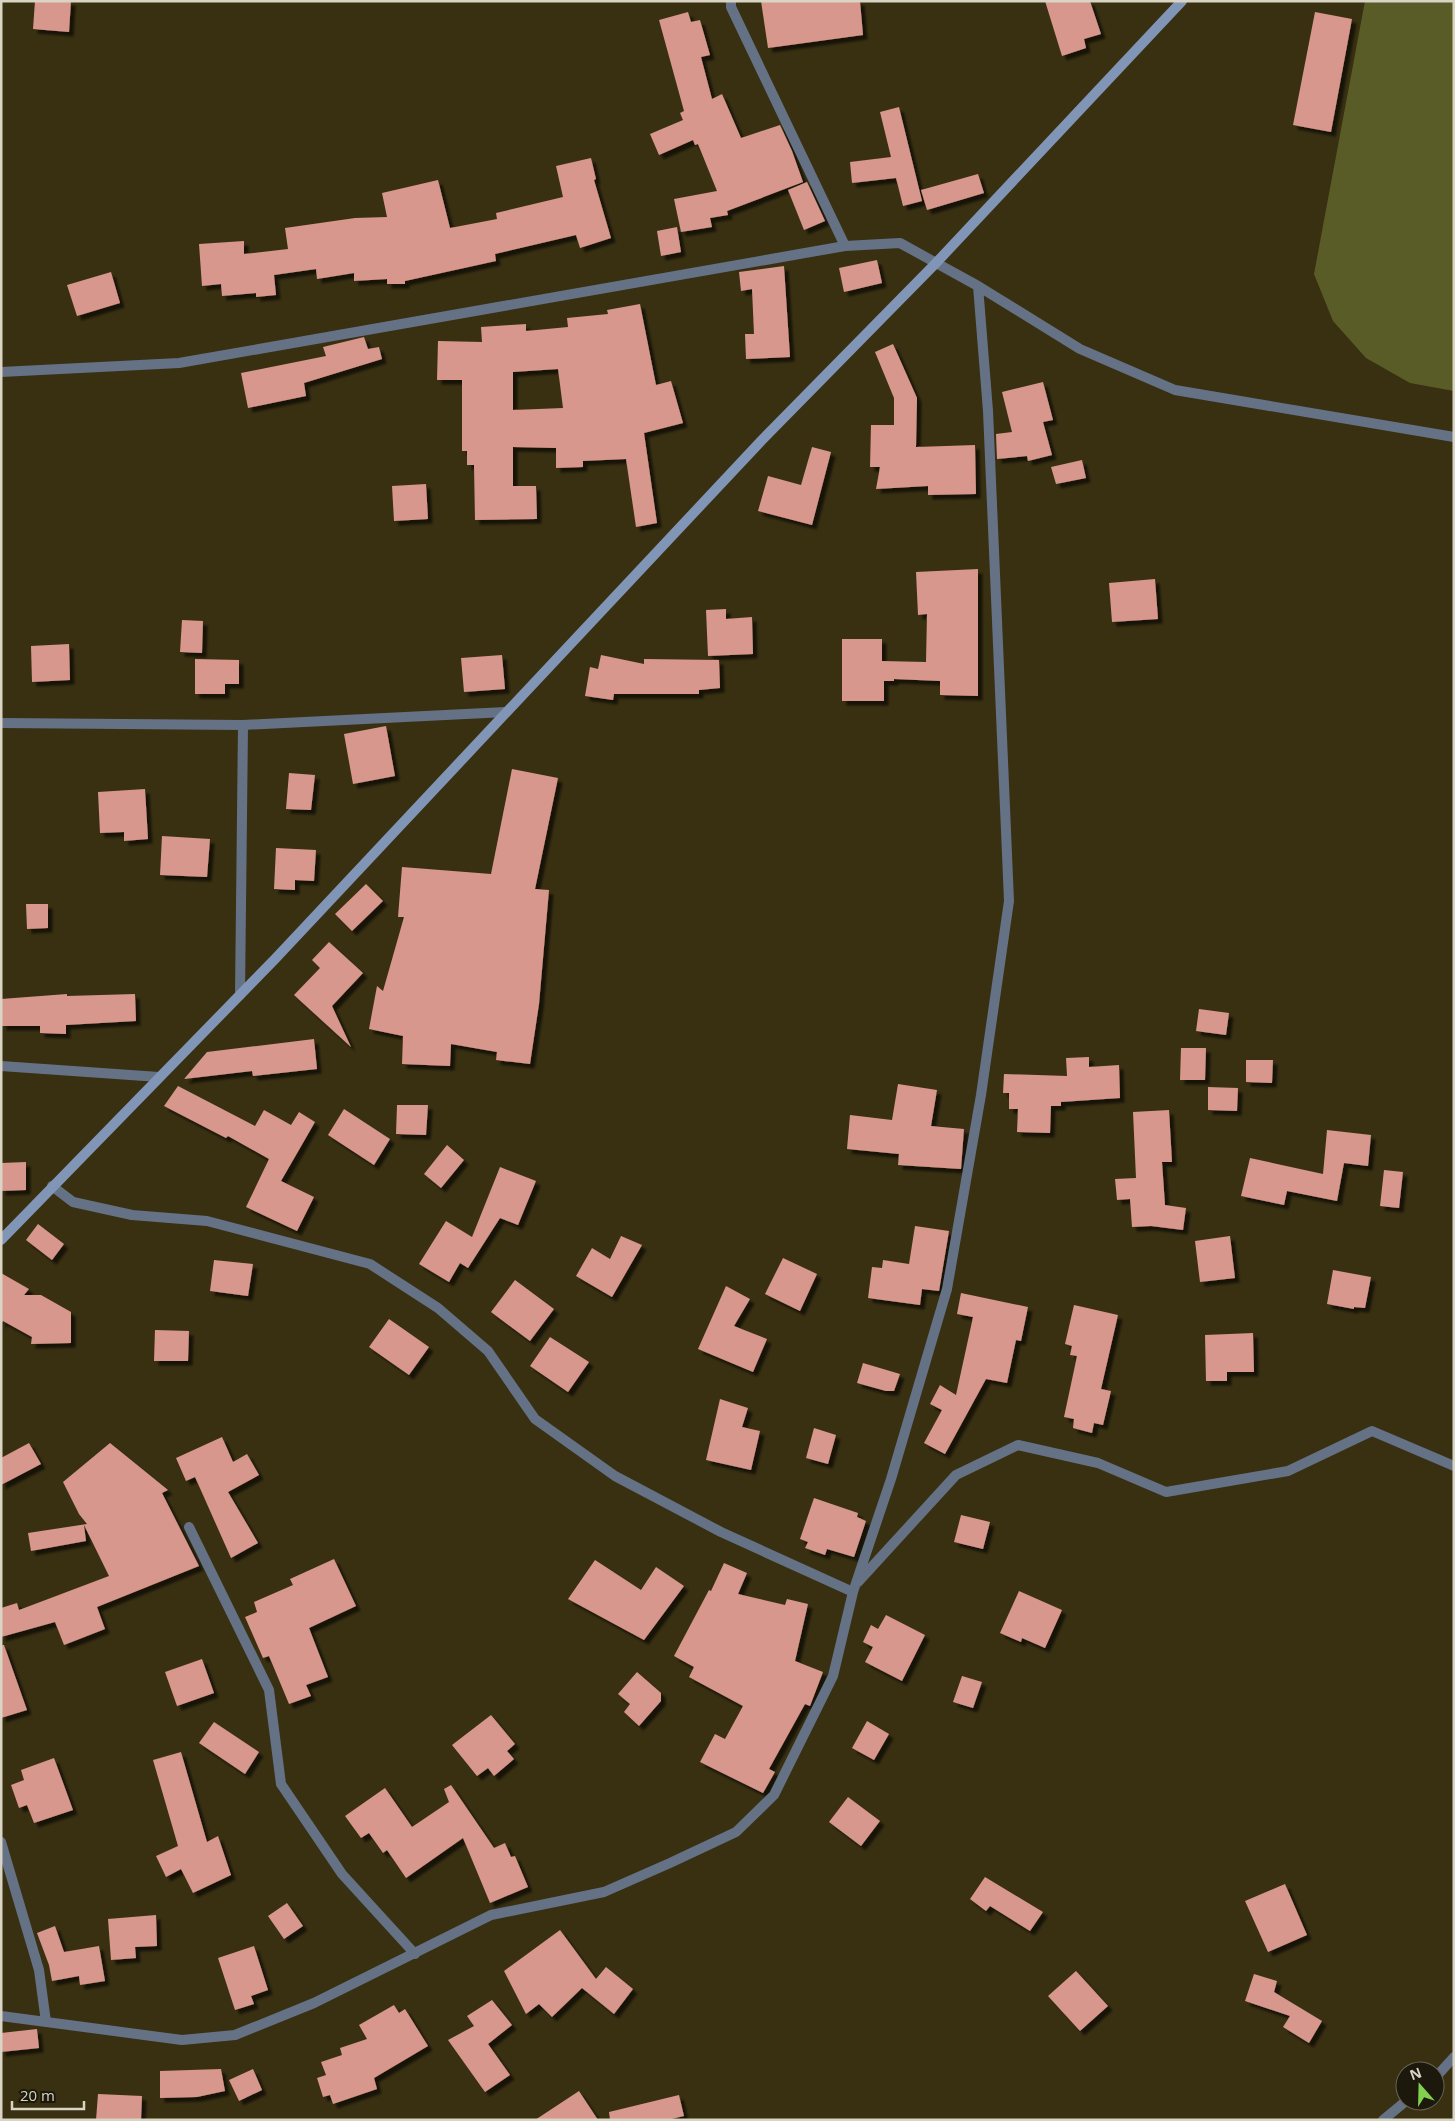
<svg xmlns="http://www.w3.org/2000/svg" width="1455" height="2121" font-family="'Open Sans',sans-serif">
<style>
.green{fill:#595c27}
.building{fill:#d7978c;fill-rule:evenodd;filter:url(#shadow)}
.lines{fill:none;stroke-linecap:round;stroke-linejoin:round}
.street{stroke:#657286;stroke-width:10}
.secondary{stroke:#8196b7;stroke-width:10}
</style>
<defs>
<filter id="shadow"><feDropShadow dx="4.5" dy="4.5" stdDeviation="1" flood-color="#0009"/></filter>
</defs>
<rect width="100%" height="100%" fill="#393012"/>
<!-- green -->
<path class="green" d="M 1365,1 L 1454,1 L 1454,391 L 1410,383 L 1366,358 L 1333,321 L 1314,274 Z"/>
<!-- building -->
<path class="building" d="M 35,1 L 71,1 L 69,32 L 33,29 Z
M 761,1 L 860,1 L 863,35 L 768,48 Z
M 1045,1 L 1090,1 L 1101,34 L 1084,39 L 1086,48 L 1062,56 Z
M 688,12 L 691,22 L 700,20 L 710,55 L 701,57 L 712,99 L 722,94 L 741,138 L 780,125 L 792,151 L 803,182 L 727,211 L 728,215 L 710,218 L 712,227 L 681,232 L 674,199 L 717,191 L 698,144 L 695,145 L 693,140 L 659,155 L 650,134 L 683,120 L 680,113 L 684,111 L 659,20 Z
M 1315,12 L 1352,19 L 1331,132 L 1293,125 Z
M 899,107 L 922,201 L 903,206 L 896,178 L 852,183 L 850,162 L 891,157 L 880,112 Z
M 591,158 L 596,179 L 594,180 L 611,238 L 580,248 L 576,235 L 495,254 L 496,261 L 405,281 L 405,284 L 387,284 L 387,279 L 354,281 L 354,273 L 317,279 L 316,269 L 274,275 L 276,295 L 256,297 L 256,293 L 222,296 L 221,284 L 202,286 L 199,244 L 244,241 L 244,254 L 288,249 L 285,228 L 355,218 L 387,217 L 382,193 L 438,180 L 450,228 L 497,219 L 496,213 L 563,197 L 556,166 Z
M 978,174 L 984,193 L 927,210 L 921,190 Z
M 807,182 L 825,221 L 804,230 L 788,190 Z
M 677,227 L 681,252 L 661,256 L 657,231 Z
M 877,260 L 882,283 L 844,292 L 839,268 Z
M 784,266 L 790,357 L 746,359 L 745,334 L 754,334 L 752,289 L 741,291 L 739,272 Z
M 111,272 L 120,303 L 77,316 L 67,285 Z
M 640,304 L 656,385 L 671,381 L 683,423 L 644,433 L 657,523 L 636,527 L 626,459 L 583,461 L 583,467 L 556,468 L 556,448 L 513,447 L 513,486 L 536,486 L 537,519 L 475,520 L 474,465 L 467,465 L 467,451 L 462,451 L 462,380 L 437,380 L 438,341 L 482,342 L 481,327 L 526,324 L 526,331 L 568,327 L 567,318 L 608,314 L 607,310 ZM 558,369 L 563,408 L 513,410 L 513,372 Z
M 364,337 L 368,349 L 379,347 L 382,359 L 304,383 L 306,396 L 248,408 L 241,373 L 326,356 L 323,347 Z
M 893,344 L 917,398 L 916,447 L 975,445 L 976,494 L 928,495 L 928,486 L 876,489 L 880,467 L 870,467 L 871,425 L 894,425 L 894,398 L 875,352 Z
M 1043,382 L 1053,420 L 1043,422 L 1052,455 L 1028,461 L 1027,456 L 997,459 L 996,434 L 1012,432 L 1002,392 Z
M 812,447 L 831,452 L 812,525 L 758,511 L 768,476 L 801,485 Z
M 1082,460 L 1086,478 L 1056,484 L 1051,467 Z
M 426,484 L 428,519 L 394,521 L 392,486 Z
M 978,569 L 978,696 L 940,695 L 940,681 L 894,679 L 894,681 L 884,681 L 884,701 L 842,701 L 842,639 L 882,639 L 882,661 L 926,662 L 927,614 L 918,615 L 916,572 Z
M 1155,579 L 1158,619 L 1112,622 L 1109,583 Z
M 726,609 L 726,619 L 752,617 L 753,654 L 708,656 L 706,610 Z
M 182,620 L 203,621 L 202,653 L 180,652 Z
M 69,644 L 70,680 L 32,682 L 31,646 Z
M 502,655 L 505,689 L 464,692 L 461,658 Z
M 601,655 L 644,664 L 644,659 L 719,660 L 720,688 L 699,690 L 699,694 L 614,694 L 613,700 L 585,696 L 590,667 L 598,669 Z
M 195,659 L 239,660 L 239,684 L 225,684 L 225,694 L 195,694 Z
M 386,726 L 395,776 L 353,784 L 344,734 Z
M 512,769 L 558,778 L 535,889 L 549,890 L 539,1004 L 530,1064 L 496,1060 L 497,1052 L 451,1044 L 450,1066 L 402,1064 L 403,1036 L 369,1029 L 377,986 L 383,991 L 404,917 L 398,917 L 402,867 L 491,874 Z
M 289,773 L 315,775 L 311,810 L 286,809 Z
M 145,789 L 148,839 L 124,841 L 124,832 L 100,833 L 98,792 Z
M 162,836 L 210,839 L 207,877 L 160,875 Z
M 276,848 L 316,850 L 314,881 L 295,880 L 295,890 L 274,889 Z
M 366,884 L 383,901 L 352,931 L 335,914 Z
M 26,904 L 48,904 L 48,928 L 27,929 Z
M 329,942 L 363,973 L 332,1006 L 351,1047 L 294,995 L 320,968 L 312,960 Z
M 67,994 L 67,996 L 135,994 L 136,1021 L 66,1025 L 66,1034 L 40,1033 L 40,1026 L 2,1026 L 1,999 Z
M 1199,1009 L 1229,1013 L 1226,1035 L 1196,1031 Z
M 314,1039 L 317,1069 L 253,1076 L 252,1071 L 184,1079 L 207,1052 Z
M 1181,1048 L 1206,1048 L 1205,1080 L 1180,1080 Z
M 1089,1057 L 1089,1067 L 1119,1065 L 1120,1098 L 1061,1102 L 1061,1106 L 1051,1106 L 1050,1133 L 1017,1132 L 1018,1109 L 1009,1109 L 1009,1093 L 1003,1093 L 1004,1074 L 1067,1076 L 1066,1058 Z
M 1246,1060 L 1273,1060 L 1272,1083 L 1246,1082 Z
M 898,1084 L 937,1090 L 931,1126 L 964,1129 L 961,1169 L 898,1165 L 899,1154 L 847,1149 L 850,1115 L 892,1120 Z
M 178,1086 L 255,1126 L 264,1110 L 291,1125 L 299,1112 L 315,1122 L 281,1181 L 314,1197 L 297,1231 L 246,1207 L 269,1159 L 228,1136 L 226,1138 L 164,1106 Z
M 1208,1087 L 1238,1088 L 1237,1111 L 1208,1110 Z
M 397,1105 L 428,1105 L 426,1135 L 396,1134 Z
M 344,1109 L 390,1139 L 374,1165 L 328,1135 Z
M 1169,1110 L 1172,1162 L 1162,1162 L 1165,1205 L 1186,1208 L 1183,1230 L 1151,1226 L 1132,1227 L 1130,1199 L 1117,1200 L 1115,1179 L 1136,1178 L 1133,1112 Z
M 1327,1130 L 1371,1135 L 1368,1166 L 1344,1163 L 1337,1201 L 1287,1191 L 1284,1205 L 1241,1196 L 1250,1158 L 1323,1174 Z
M 447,1145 L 464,1160 L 441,1188 L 424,1174 Z
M 26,1162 L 26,1190 L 1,1191 L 1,1163 Z
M 500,1167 L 536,1181 L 518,1225 L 500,1218 L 468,1268 L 460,1263 L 449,1282 L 419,1264 L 446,1221 L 472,1237 Z
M 1384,1170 L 1403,1172 L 1399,1208 L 1380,1206 Z
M 38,1224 L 64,1244 L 52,1260 L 26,1240 Z
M 915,1226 L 949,1231 L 939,1291 L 922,1289 L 920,1305 L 868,1298 L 872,1267 L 882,1268 L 883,1260 L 909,1264 Z
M 621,1236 L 642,1245 L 612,1297 L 576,1276 L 592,1248 L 610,1259 Z
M 1230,1236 L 1235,1278 L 1200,1282 L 1195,1241 Z
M 783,1258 L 817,1274 L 800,1311 L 765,1294 Z
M 214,1260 L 253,1264 L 248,1296 L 210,1291 Z
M 1333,1270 L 1371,1277 L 1365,1308 L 1354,1307 L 1354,1309 L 1327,1304 Z
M 1,1273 L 29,1289 L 24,1295 L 41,1295 L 71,1312 L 71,1343 L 31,1344 L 32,1337 L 3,1321 L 1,1324 Z
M 515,1280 L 554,1309 L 530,1341 L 491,1312 Z
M 726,1286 L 750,1299 L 734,1326 L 767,1339 L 753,1372 L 698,1349 Z
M 961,1293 L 1028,1307 L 1021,1341 L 1016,1340 L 1007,1383 L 986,1379 L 945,1454 L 924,1443 L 942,1410 L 930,1404 L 940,1385 L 956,1395 L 973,1317 L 957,1314 Z
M 1074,1305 L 1118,1315 L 1101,1389 L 1111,1391 L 1103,1425 L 1094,1423 L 1092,1433 L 1073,1428 L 1074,1419 L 1064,1417 L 1077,1356 L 1070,1355 L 1072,1346 L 1065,1344 Z
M 389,1319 L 429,1347 L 409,1375 L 369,1347 Z
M 155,1330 L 189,1331 L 188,1361 L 154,1361 Z
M 1253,1333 L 1254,1372 L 1227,1372 L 1227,1381 L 1206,1381 L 1205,1335 Z
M 550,1337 L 589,1362 L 568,1392 L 530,1366 Z
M 863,1363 L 900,1374 L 894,1391 L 886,1391 L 857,1383 Z
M 720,1399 L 748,1408 L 742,1427 L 760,1431 L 751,1470 L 706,1460 Z
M 814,1428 L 836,1435 L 828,1464 L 806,1458 Z
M 222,1437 L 233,1462 L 247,1454 L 259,1475 L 228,1492 L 258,1543 L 231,1558 L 195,1477 L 186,1481 L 176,1458 Z
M 29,1443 L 41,1464 L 1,1485 L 1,1458 Z
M 110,1443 L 168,1490 L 162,1493 L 199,1566 L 97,1607 L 105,1629 L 64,1645 L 55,1622 L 1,1637 L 1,1608 L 17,1603 L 19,1610 L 109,1576 L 84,1525 L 86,1541 L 31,1551 L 28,1533 L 87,1524 L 79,1514 L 63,1482 Z
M 814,1498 L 858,1513 L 857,1517 L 866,1521 L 854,1557 L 827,1549 L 825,1555 L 805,1548 L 808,1542 L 800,1539 Z
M 961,1515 L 990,1522 L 983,1549 L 954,1542 Z
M 334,1559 L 356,1606 L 309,1628 L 328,1677 L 306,1685 L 311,1696 L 289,1704 L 269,1656 L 263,1658 L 245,1617 L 257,1612 L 254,1602 L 293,1585 L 290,1579 Z
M 595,1560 L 641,1590 L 656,1567 L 684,1586 L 644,1640 L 568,1599 Z
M 724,1563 L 747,1573 L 738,1594 L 785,1605 L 787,1599 L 808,1604 L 795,1661 L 823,1672 L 810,1706 L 805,1704 L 769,1769 L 775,1772 L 763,1793 L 700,1762 L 715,1734 L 725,1739 L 743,1706 L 689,1677 L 694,1667 L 674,1656 L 709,1590 L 711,1591 Z
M 1019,1591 L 1062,1610 L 1045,1648 L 1022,1638 L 1021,1642 L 1000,1633 Z
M 886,1615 L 925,1635 L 902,1681 L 865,1662 L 873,1647 L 863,1642 L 871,1625 L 878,1629 Z
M 1,1645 L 4,1645 L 27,1710 L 1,1718 Z
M 202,1659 L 214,1693 L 177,1706 L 165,1672 Z
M 637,1672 L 661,1693 L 661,1701 L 639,1726 L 624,1712 L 630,1704 L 618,1694 Z
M 962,1676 L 982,1682 L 973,1708 L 953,1702 Z
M 491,1715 L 515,1744 L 507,1751 L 514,1759 L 494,1776 L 488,1768 L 477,1776 L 452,1745 Z
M 867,1721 L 889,1734 L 874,1760 L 852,1748 Z
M 214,1722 L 259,1752 L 245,1774 L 199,1743 Z
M 181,1752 L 207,1842 L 218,1836 L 231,1875 L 193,1893 L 181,1869 L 166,1877 L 156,1856 L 178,1846 L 153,1760 Z
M 54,1758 L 73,1810 L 34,1823 L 27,1805 L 19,1808 L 11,1785 L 24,1780 L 21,1770 Z
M 451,1785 L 494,1848 L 505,1843 L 511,1857 L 515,1856 L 528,1887 L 490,1903 L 463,1838 L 406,1878 L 387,1850 L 383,1853 L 369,1833 L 361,1838 L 345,1816 L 385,1788 L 412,1827 L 449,1802 L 444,1789 Z
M 848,1797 L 880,1821 L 861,1846 L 829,1822 Z
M 985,1877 L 1043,1912 L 1030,1931 L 990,1906 L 986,1911 L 970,1899 Z
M 1285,1884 L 1307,1935 L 1268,1952 L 1245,1901 Z
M 287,1903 L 303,1926 L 284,1939 L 268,1916 Z
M 156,1915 L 157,1946 L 135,1947 L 136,1958 L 111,1960 L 108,1919 Z
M 55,1926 L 64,1952 L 99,1946 L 105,1981 L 80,1985 L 79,1976 L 52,1981 L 49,1965 L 37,1933 Z
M 560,1930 L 596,1979 L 606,1967 L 633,1989 L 614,2014 L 582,1988 L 552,2017 L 539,2004 L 526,2014 L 504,1971 Z
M 254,1946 L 268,1990 L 251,1996 L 254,2004 L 235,2010 L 218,1958 Z
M 1076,1971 L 1108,2006 L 1080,2031 L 1048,1996 Z
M 1254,1974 L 1277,1981 L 1274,1992 L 1322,2021 L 1309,2043 L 1283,2027 L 1290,2016 L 1245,2001 Z
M 492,2000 L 512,2025 L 488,2044 L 510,2075 L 485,2092 L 448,2040 L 474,2026 L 467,2016 Z
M 394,2005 L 399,2013 L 405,2009 L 428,2046 L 374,2078 L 377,2089 L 333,2104 L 330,2095 L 323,2097 L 317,2078 L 326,2075 L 321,2062 L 342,2055 L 340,2048 L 367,2039 L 359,2025 Z
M 37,2029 L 39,2048 L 1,2052 L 1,2033 Z
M 221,2069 L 225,2091 L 197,2097 L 160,2098 L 160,2071 Z
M 253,2069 L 262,2090 L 239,2101 L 229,2080 Z
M 579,2091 L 598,2120 L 535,2120 Z
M 98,2094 L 142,2096 L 141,2120 L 96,2120 Z
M 679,2095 L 684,2116 L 667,2120 L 610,2120 L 609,2112 Z"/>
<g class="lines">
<!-- street -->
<path class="street" d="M 731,1 L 731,7 L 845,246
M 1,372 L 179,363 L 845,246 L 900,243 L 978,286 L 1080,349 L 1175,390 L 1454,437
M 1,723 L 243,725 L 240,995
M 243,725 L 506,712
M 1,1066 L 159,1077
M 52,1186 L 73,1202 L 132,1215 L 207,1221 L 370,1264 L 438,1308 L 488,1351 L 535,1419 L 615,1476 L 721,1532 L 853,1592
M 189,1527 L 269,1690 L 281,1784 L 342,1874 L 415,1954
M 858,1582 L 956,1475 L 1018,1445 L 1098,1463 L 1166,1492 L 1288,1471 L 1372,1431 L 1454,1466
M 1,1842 L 39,1970 L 46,2022
M 1,2016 L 182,2040 L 235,2035 L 314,2003 L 491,1915 L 604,1892 L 670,1863 L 736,1832 L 774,1795 L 833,1676 L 853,1592 L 891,1479 L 947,1289 L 981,1095 L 1009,901 L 988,411 L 978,286
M 1435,2078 L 1454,2057
M 1383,2120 L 1406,2101"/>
<!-- secondary -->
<path class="secondary" d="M 1,1240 L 275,959 L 762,440 L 936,263 L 1182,1"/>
</g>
<!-- border -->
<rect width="1455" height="2121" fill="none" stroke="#d9d4c3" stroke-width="5"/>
<!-- north arrow -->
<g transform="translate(1420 2086) rotate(340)"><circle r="24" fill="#1c190c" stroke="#686455"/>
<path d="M0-4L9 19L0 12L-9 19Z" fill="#82d04f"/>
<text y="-8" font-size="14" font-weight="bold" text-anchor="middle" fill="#d9d4c3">N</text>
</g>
<!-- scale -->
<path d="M12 2101v8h72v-8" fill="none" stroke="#d9d4c3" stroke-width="2.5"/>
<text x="20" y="2101" font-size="15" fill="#d9d4c3" stroke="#1c190c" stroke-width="4" paint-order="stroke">20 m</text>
</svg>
